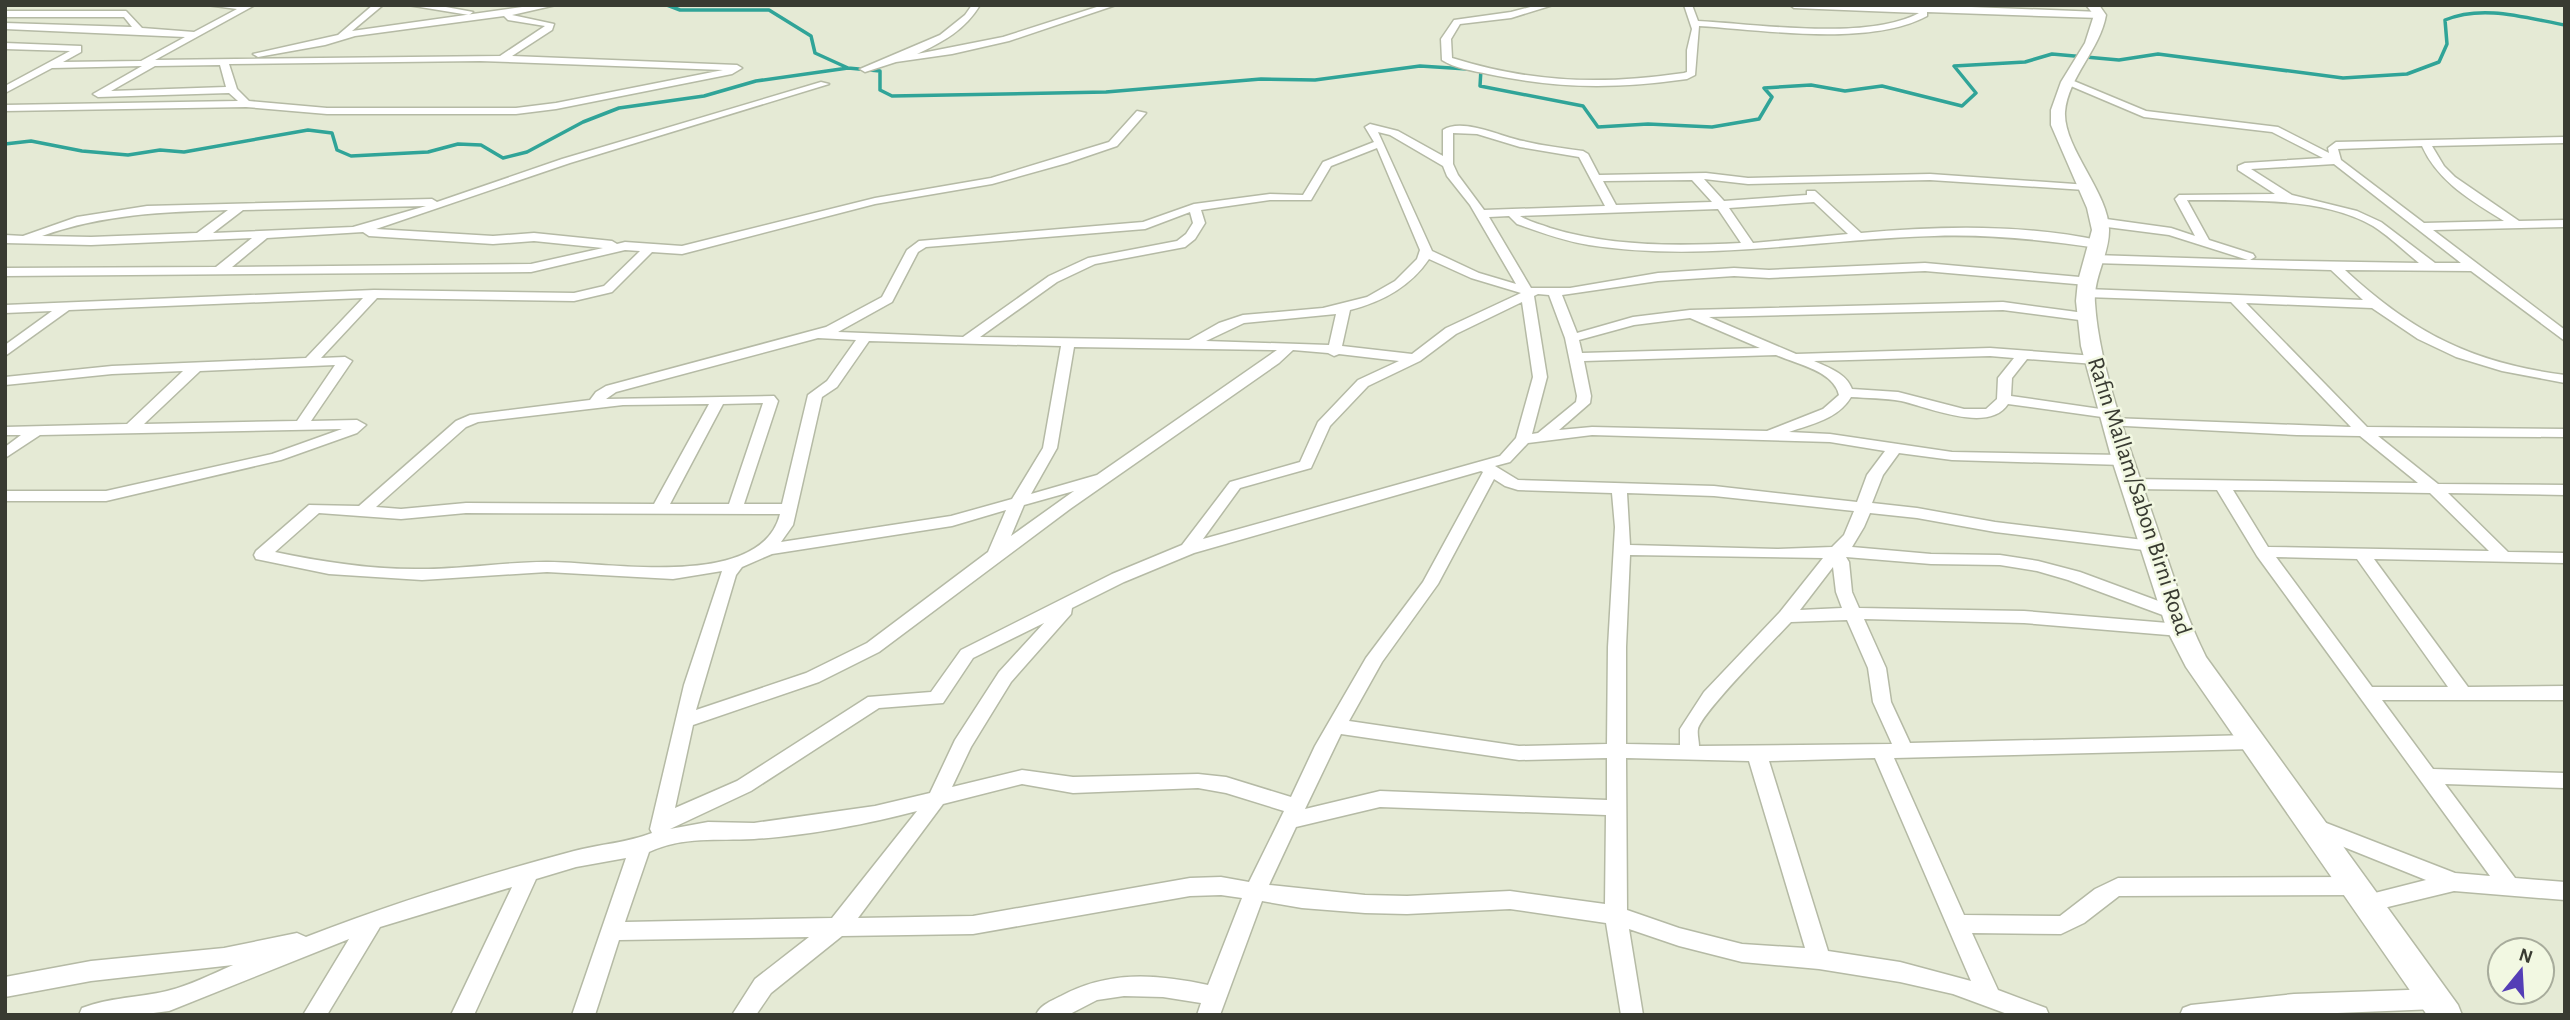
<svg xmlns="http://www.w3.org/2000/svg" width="2570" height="1020" font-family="'Alegreya Sans',sans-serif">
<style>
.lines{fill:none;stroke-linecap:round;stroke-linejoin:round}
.stream{stroke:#30a498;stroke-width:3.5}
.street-casing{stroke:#b5baa5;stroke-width:3}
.secondary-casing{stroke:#b5baa5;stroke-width:3}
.street{fill:#fff;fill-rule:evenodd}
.secondary{fill:#fff;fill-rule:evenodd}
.labels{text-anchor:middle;stroke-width:5;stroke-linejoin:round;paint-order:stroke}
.street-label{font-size:24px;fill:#393b32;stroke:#f2f8e2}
</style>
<rect width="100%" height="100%" fill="#e5ead5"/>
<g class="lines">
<!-- stream -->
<path class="stream" d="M 667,5 L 680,10 L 769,10 L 811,36 L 815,53 L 848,68 L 880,71 L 880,90 L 892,96 L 1106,92 L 1261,79 L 1315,80 L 1420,66 L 1467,69
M 1477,69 L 1481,69 L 1480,86 L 1583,106 L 1598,127 L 1648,124 L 1712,127 L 1759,119 L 1772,97 L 1764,88 L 1811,85 L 1845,91 L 1882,86 L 1962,106 L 1976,93 L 1954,66 L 2025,62 L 2052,54 L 2119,60 L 2158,54 L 2343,78 L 2407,74 L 2439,62 L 2447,44 L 2445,20 C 2483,4 2526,18 2565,25
M 5,144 L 31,141 L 82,151 L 128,155 L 160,150 L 184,152 L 308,130 L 332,133 L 337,150 L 351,156 L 428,152 L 458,144 L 481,145 L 503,158 L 527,152 L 583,122 L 619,108 L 704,96 L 756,81 L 848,68"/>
<defs>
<path id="street" d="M 207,5 L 255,5 L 155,60 L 500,56 L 545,26 L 508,20 L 504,16 L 355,36 L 325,45 L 258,57 L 253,54 L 338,35 L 373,5 L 383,5 L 352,31 L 536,5 L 556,5 L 512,15 L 554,24 L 552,30 L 512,56 L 737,65 L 742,68 L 732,74 L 556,109 L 516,114 L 327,114 L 246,107 L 5,111 L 5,105 L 238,101 L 229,93 L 98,97 L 93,94 L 142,66 L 52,68 L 5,93 L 5,86 L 70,51 L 5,49 L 5,43 L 81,46 L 81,52 L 63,62 L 141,61 L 185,37 L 5,29 L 5,23 L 132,27 L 124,17 L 5,17 L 5,11 L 126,11 L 142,28 L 194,32 L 237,9 ZM 480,61 L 723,70 L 556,103 L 516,108 L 327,108 L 249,101 L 237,89 L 229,64 ZM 220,65 L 226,87 L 111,91 L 155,66 Z
M 408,5 L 435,5 L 473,12 L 469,15 Z
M 972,5 L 980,5 C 965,30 943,42 917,54 L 1003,37 L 1103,5 L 1116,5 L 1009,41 L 952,54 L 896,62 L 865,72 L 860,69 L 940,35 L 965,15 Z
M 1538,5 L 1553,5 L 1511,18 L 1460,24 L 1451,39 L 1452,58 C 1533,83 1601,85 1684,73 L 1687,72 L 1687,50 L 1692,29 L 1684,5 L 1692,5 L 1698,21 C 1757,24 1867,41 1919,13 L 1794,8 L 1790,5 L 1921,5 L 2100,12 L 2104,15 L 2100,18 L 1927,12 L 1927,16 C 1870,47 1764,30 1699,26 L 1695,75 L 1687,79 C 1615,89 1560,89 1488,74 C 1474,71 1454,68 1442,60 L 1441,39 L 1454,20 L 1511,12 Z
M 2069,79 L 2146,111 L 2278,127 L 2329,153 L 2328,148 L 2336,142 L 2565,137 L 2565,143 L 2432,146 L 2444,166 L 2455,177 L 2519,221 L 2565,220 L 2565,227 L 2433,230 L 2565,330 L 2565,341 L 2471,271 L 2345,270 C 2413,333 2472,363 2565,375 L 2565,383 L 2502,371 L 2456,357 L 2418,339 L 2372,308 L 2246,303 L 2367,427 L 2565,429 L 2565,437 L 2378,436 L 2438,484 L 2565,485 L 2565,495 L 2448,493 L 2508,552 L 2565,553 L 2565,563 L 2374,559 L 2468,687 L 2565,686 L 2565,700 L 2382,700 L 2433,769 L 2565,773 L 2565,788 L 2445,784 L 2515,878 L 2565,882 L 2565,900 L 2454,891 L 2367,912 L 2359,909 L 2356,903 L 2359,897 L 2426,880 L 2309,833 L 2306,827 L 2309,821 L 2316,819 L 2455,873 L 2490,876 L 2257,556 L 2217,490 L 2131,489 L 2123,484 L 2131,479 L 2418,483 L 2360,436 L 2297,435 L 2107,425 L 2105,422 L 2107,419 L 2112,418 L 2351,427 L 2231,302 L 2086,297 L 2080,293 L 2086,289 L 2363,300 L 2331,270 L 2094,263 L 2088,259 L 2094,255 L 2248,260 L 2169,235 L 2099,226 L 2093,222 L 2099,218 L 2171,228 L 2195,236 L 2175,199 L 2179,195 L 2275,194 L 2238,170 L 2238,166 L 2245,163 L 2323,158 L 2272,132 L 2144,117 L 2066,84 L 2064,82 ZM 2422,146 C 2438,182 2472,201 2504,221 L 2424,223 L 2341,160 L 2338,149 ZM 2334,164 L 2461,263 L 2435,263 L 2381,222 L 2357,211 L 2292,195 L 2251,169 ZM 2187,200 C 2245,201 2322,196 2373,226 C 2389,236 2404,251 2419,263 L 2250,260 L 2255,257 L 2253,254 L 2209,240 ZM 2233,490 L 2430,493 L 2489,551 L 2268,547 ZM 2276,557 L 2357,559 L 2448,687 L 2372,687 Z
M 821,82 L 829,84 L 570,163 L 376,229 L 493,236 L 534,233 L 612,241 L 617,244 L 625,242 L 682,246 L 875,198 L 991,178 L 1109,142 L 1137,111 L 1146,113 L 1117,146 L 1067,163 L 992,184 L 875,204 L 682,254 L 652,252 L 612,292 L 608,293 L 574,301 L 377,298 L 321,358 L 345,357 L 352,361 L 311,421 L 357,420 L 366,425 L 357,433 L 281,460 L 106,501 L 5,501 L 5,491 L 106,491 L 272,454 L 342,429 L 40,435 L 5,458 L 5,447 L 21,435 L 5,435 L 5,427 L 127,424 L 183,371 L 112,374 L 5,385 L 5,377 L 112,366 L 306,358 L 363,298 L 69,310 L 5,356 L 5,345 L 52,311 L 5,313 L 5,305 L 374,290 L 574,293 L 604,286 L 640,251 L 625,250 L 531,272 L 5,276 L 5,268 L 216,267 L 252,238 L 91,245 L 5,243 L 5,235 L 23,236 L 77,217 L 147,206 L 432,199 L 437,202 L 562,159 ZM 426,206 L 353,227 L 213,233 L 243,210 ZM 228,210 L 197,233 L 91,237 L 42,236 C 104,214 162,212 228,210 ZM 363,232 L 369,236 L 493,244 L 534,241 L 603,248 L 531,264 L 232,267 L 267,238 ZM 335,365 L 297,421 L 144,424 L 200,371 Z
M 1370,124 L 1398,131 L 1443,156 L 1443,130 C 1462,117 1502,137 1523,141 C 1543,146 1563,148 1583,151 L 1588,154 L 1599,175 L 1706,173 L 1748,178 L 1930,174 L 2089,185 L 2089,189 L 2085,190 L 1930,180 L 1748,184 L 1704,179 L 1724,201 L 1807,195 L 1807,191 L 1815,191 L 1861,233 C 1940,226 2024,224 2102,241 L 2102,247 L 2098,248 C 2044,240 1989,234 1934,236 C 1818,239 1704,263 1589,245 C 1564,241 1540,232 1517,224 L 1509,216 L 1489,217 L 1531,288 L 1570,288 L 1658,273 L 1734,268 L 1769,270 L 1925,263 L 2091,278 L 2091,284 L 2087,285 L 1925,271 L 1769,278 L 1734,276 L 1658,281 L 1562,295 L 1577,333 L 1633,317 L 1690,310 L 2003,302 L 2092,314 L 2094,317 L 2087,321 L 2003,310 L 1709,317 L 1796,354 L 1990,348 L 2095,356 L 2102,360 L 2095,364 L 2027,359 L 2012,378 L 2011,396 L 2114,411 L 2116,414 L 2109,418 L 2008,404 C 1989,434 1928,407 1901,401 C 1885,398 1867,398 1851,397 C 1838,419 1812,424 1789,432 L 1830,434 L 1952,452 L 2123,455 L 2131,460 L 2123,465 L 1952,460 L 1899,453 L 1883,475 L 1872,503 L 1917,508 L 1995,522 L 2152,541 L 2160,546 L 2152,551 L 1995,532 L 1917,518 L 1870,513 L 1864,527 L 1852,547 L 1931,554 L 2000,555 L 2038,561 L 2080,572 L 2180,609 L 2183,613 L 2180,617 L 2168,617 L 2068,580 L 2037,571 L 2000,565 L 1931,564 L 1846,557 L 1849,562 L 1852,592 L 1859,608 L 2024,611 L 2180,624 L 2186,626 L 2189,630 L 2186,634 L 2180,636 L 2024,623 L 1864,619 L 1886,668 L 1891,702 L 1910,743 L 2253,735 L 2260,737 L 2263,742 L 2260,747 L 2253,749 L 1894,758 L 1964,915 L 2060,916 L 2095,889 L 2118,878 L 2355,877 L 2362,880 L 2366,886 L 2362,892 L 2355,895 L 2119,896 L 2084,923 L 2061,934 L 1972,933 L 1998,990 L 2046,1008 L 2049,1015 L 2010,1015 L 1953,994 L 1900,982 L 1819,969 L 1742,962 L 1679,946 L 1629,929 L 1643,1015 L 1621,1015 L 1606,923 L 1510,909 L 1407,914 L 1365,913 L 1302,908 L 1262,901 L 1220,1015 L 1197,1015 L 1201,1003 L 1163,997 L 1124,996 L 1097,1000 L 1068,1015 L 1036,1015 C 1040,1005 1051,1001 1061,996 C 1109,970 1157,974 1208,985 L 1242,898 L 1221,895 L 1190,896 L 973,934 L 842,936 L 771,993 L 756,1015 L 732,1015 L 755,979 L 809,937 L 619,940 L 595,1015 L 572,1015 L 626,858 L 576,867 L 536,879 L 474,1015 L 451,1015 L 512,887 L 380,927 L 327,1015 L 303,1015 L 349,939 L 169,1011 L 138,1015 L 79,1015 L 82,1008 C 110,997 139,998 167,991 C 189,986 212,974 233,965 L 91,981 L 5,997 L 5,977 L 91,961 L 224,948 L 297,933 L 306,937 C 393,903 484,875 574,851 C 600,844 627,843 652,833 L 650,829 L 684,685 L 722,571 L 673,579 L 547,572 L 422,580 L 329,574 L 256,559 L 254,555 L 256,551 L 309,505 L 359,506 L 456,421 L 470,415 L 590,400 L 596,392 L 606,386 L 826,327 L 882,297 L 907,250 L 919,241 L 1143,222 L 1194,204 L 1270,194 L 1303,195 L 1323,162 L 1374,142 L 1365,127 ZM 1378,132 L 1390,135 L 1443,166 L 1447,176 L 1470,205 L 1516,284 L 1479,273 L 1432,251 ZM 1453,133 L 1477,134 L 1520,147 L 1579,157 L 1605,206 L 1484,210 L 1458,175 L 1453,164 ZM 1377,148 L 1420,250 L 1417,259 L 1395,281 L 1367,297 L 1323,308 L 1243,315 L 1219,323 L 1189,340 L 980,337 L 1057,282 L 1095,264 L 1185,247 L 1195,239 L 1205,223 L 1201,210 L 1270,200 L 1311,200 L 1331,166 ZM 1692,180 L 1712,202 L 1616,205 L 1603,181 ZM 1814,202 L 1848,234 L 1753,243 L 1729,208 ZM 1718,209 L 1741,243 C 1677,246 1612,247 1550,228 C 1540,224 1529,222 1520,216 ZM 1190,212 L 1193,223 L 1186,234 L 1177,241 L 1088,258 L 1049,276 L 963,337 L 838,332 L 892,302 L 918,252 L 926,247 L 1145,229 ZM 1429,259 L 1471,278 L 1521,293 L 1446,328 L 1412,354 L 1342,346 L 1350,310 C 1382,302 1410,287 1429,259 ZM 1538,294 L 1549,295 L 1565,338 L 1577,396 L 1576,402 L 1538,433 L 1532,434 L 1547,377 L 1534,296 ZM 1522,302 L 1533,377 L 1516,438 L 1500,456 L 1203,539 L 1240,488 L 1311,468 L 1330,426 L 1368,386 L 1420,361 L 1456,334 ZM 1336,314 L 1329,345 L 1206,341 L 1244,323 ZM 1690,318 L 1760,348 L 1582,353 L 1579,340 L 1634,325 ZM 818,338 L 856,340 L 827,381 L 808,395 L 782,504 L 744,504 L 778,401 L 774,396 L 606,399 L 616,392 ZM 869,341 L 1061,346 L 1043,448 L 1012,499 L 951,516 L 781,542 L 793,525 L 822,397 L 837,387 ZM 1074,347 L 1277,350 L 1097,475 L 1031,494 L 1057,448 ZM 1293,350 L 1328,353 L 1334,356 L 1339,354 L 1399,361 L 1358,380 L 1318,422 L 1300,462 L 1230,482 L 1182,545 L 1112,574 L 961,650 L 931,692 L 868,697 L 737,781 L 675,808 L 693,725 L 819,682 L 879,652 L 1070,509 L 1279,363 ZM 1776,355 C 1796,364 1834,371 1839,395 L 1823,409 L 1767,431 L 1592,427 L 1559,430 L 1590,403 L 1591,396 L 1584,361 ZM 1990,356 L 2014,358 L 1998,378 L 1997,399 L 1986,409 L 1964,409 L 1898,392 L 1852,389 C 1846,373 1829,368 1814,361 ZM 763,403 L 729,504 L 670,504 L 723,404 ZM 709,404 L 654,504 L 466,503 L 401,509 L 376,507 L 466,427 L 478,422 L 623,405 ZM 1592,435 L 1830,442 L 1885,451 L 1867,475 L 1857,502 L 1714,486 L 1518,480 L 1495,466 L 1510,462 L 1528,443 ZM 1481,471 L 1483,472 L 1423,582 L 1366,658 L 1315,746 L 1291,797 L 1226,777 L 1198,774 L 1073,777 L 1022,770 L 952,787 L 971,747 L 1011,682 L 1071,614 L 1072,608 L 1124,582 L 1194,553 ZM 1494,479 L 1505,486 L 1518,490 L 1612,493 L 1615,527 L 1608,647 L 1607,744 L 1519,746 L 1349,721 L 1382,662 L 1438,584 ZM 1074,491 L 1011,536 L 1024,505 ZM 1627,493 L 1714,496 L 1854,511 L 1844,535 L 1832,547 L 1777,549 L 1630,545 ZM 1006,510 L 988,552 L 867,643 L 806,673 L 696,710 L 736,575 L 742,567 L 772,554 L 952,526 ZM 319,513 L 401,519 L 466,513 L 780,514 C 761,592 604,561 546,562 C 505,562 464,569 423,569 C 373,570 323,562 275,552 ZM 1630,555 L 1823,558 L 1780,612 L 1704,692 L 1680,729 L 1680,745 L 1626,744 L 1626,647 ZM 1833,567 L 1836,592 L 1842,608 L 1800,610 ZM 1847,620 L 1868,668 L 1873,702 L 1892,744 L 1699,746 C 1699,741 1697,734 1698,729 C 1703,711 1774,640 1791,622 ZM 1044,623 L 999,672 L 955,740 L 930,793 L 875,806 L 754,823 L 708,822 L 670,829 L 751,791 L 879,708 L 943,703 L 973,658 ZM 1341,734 L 1519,760 L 1607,758 L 1607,800 L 1380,791 L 1305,809 ZM 1626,758 L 1749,761 L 1805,948 L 1742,944 L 1679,928 L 1627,910 ZM 1875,758 L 1971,981 L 1900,962 L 1828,951 L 1769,761 ZM 1022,784 L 1073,793 L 1198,788 L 1226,793 L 1284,811 L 1249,882 L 1221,877 L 1190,878 L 973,916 L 858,918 L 943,804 ZM 1380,807 L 1606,815 L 1605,904 L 1510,891 L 1407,896 L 1365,895 L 1269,885 L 1296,827 ZM 917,811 L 832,918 L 625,922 L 649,852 C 684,836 716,841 754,839 C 805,836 868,824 917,811 Z
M 2436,989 L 2444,992 L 2447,999 L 2444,1006 L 2436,1009 L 2288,1015 L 2180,1015 L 2183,1008 L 2191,1005 L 2294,994 Z"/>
<path id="secondary" d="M 2086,5 L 2099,5 L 2106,15 C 2100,50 2068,77 2065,112 C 2063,148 2110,194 2109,231 C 2109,255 2093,278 2095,303 C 2099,368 2131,451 2152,513 C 2169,562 2183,611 2206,657 L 2458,1005 L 2462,1015 L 2427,1015 L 2186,667 L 2167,630 L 2112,460 L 2081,346 L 2076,301 L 2078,281 L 2092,230 L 2087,208 L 2051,125 L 2051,110 L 2061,82 L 2085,43 L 2094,15 Z"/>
</defs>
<!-- street casing -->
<use href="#street" class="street-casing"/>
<!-- secondary casing -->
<use href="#secondary" class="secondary-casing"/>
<!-- street -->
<use href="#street" class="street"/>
<!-- secondary -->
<use href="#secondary" class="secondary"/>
</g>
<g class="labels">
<!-- street labels -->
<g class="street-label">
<text transform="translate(2140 496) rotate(72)" y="8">Rafin Mallam/Sabon Birni Road</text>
</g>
</g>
<!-- border -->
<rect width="2570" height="1020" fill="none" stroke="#393b32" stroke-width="14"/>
<!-- north arrow -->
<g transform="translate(2521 971) rotate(18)"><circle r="33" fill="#f2f8e2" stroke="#a8ac9c" stroke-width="2"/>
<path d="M0-5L12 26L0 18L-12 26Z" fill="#543eb6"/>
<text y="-10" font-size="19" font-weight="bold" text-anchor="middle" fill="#393b32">N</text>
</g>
</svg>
